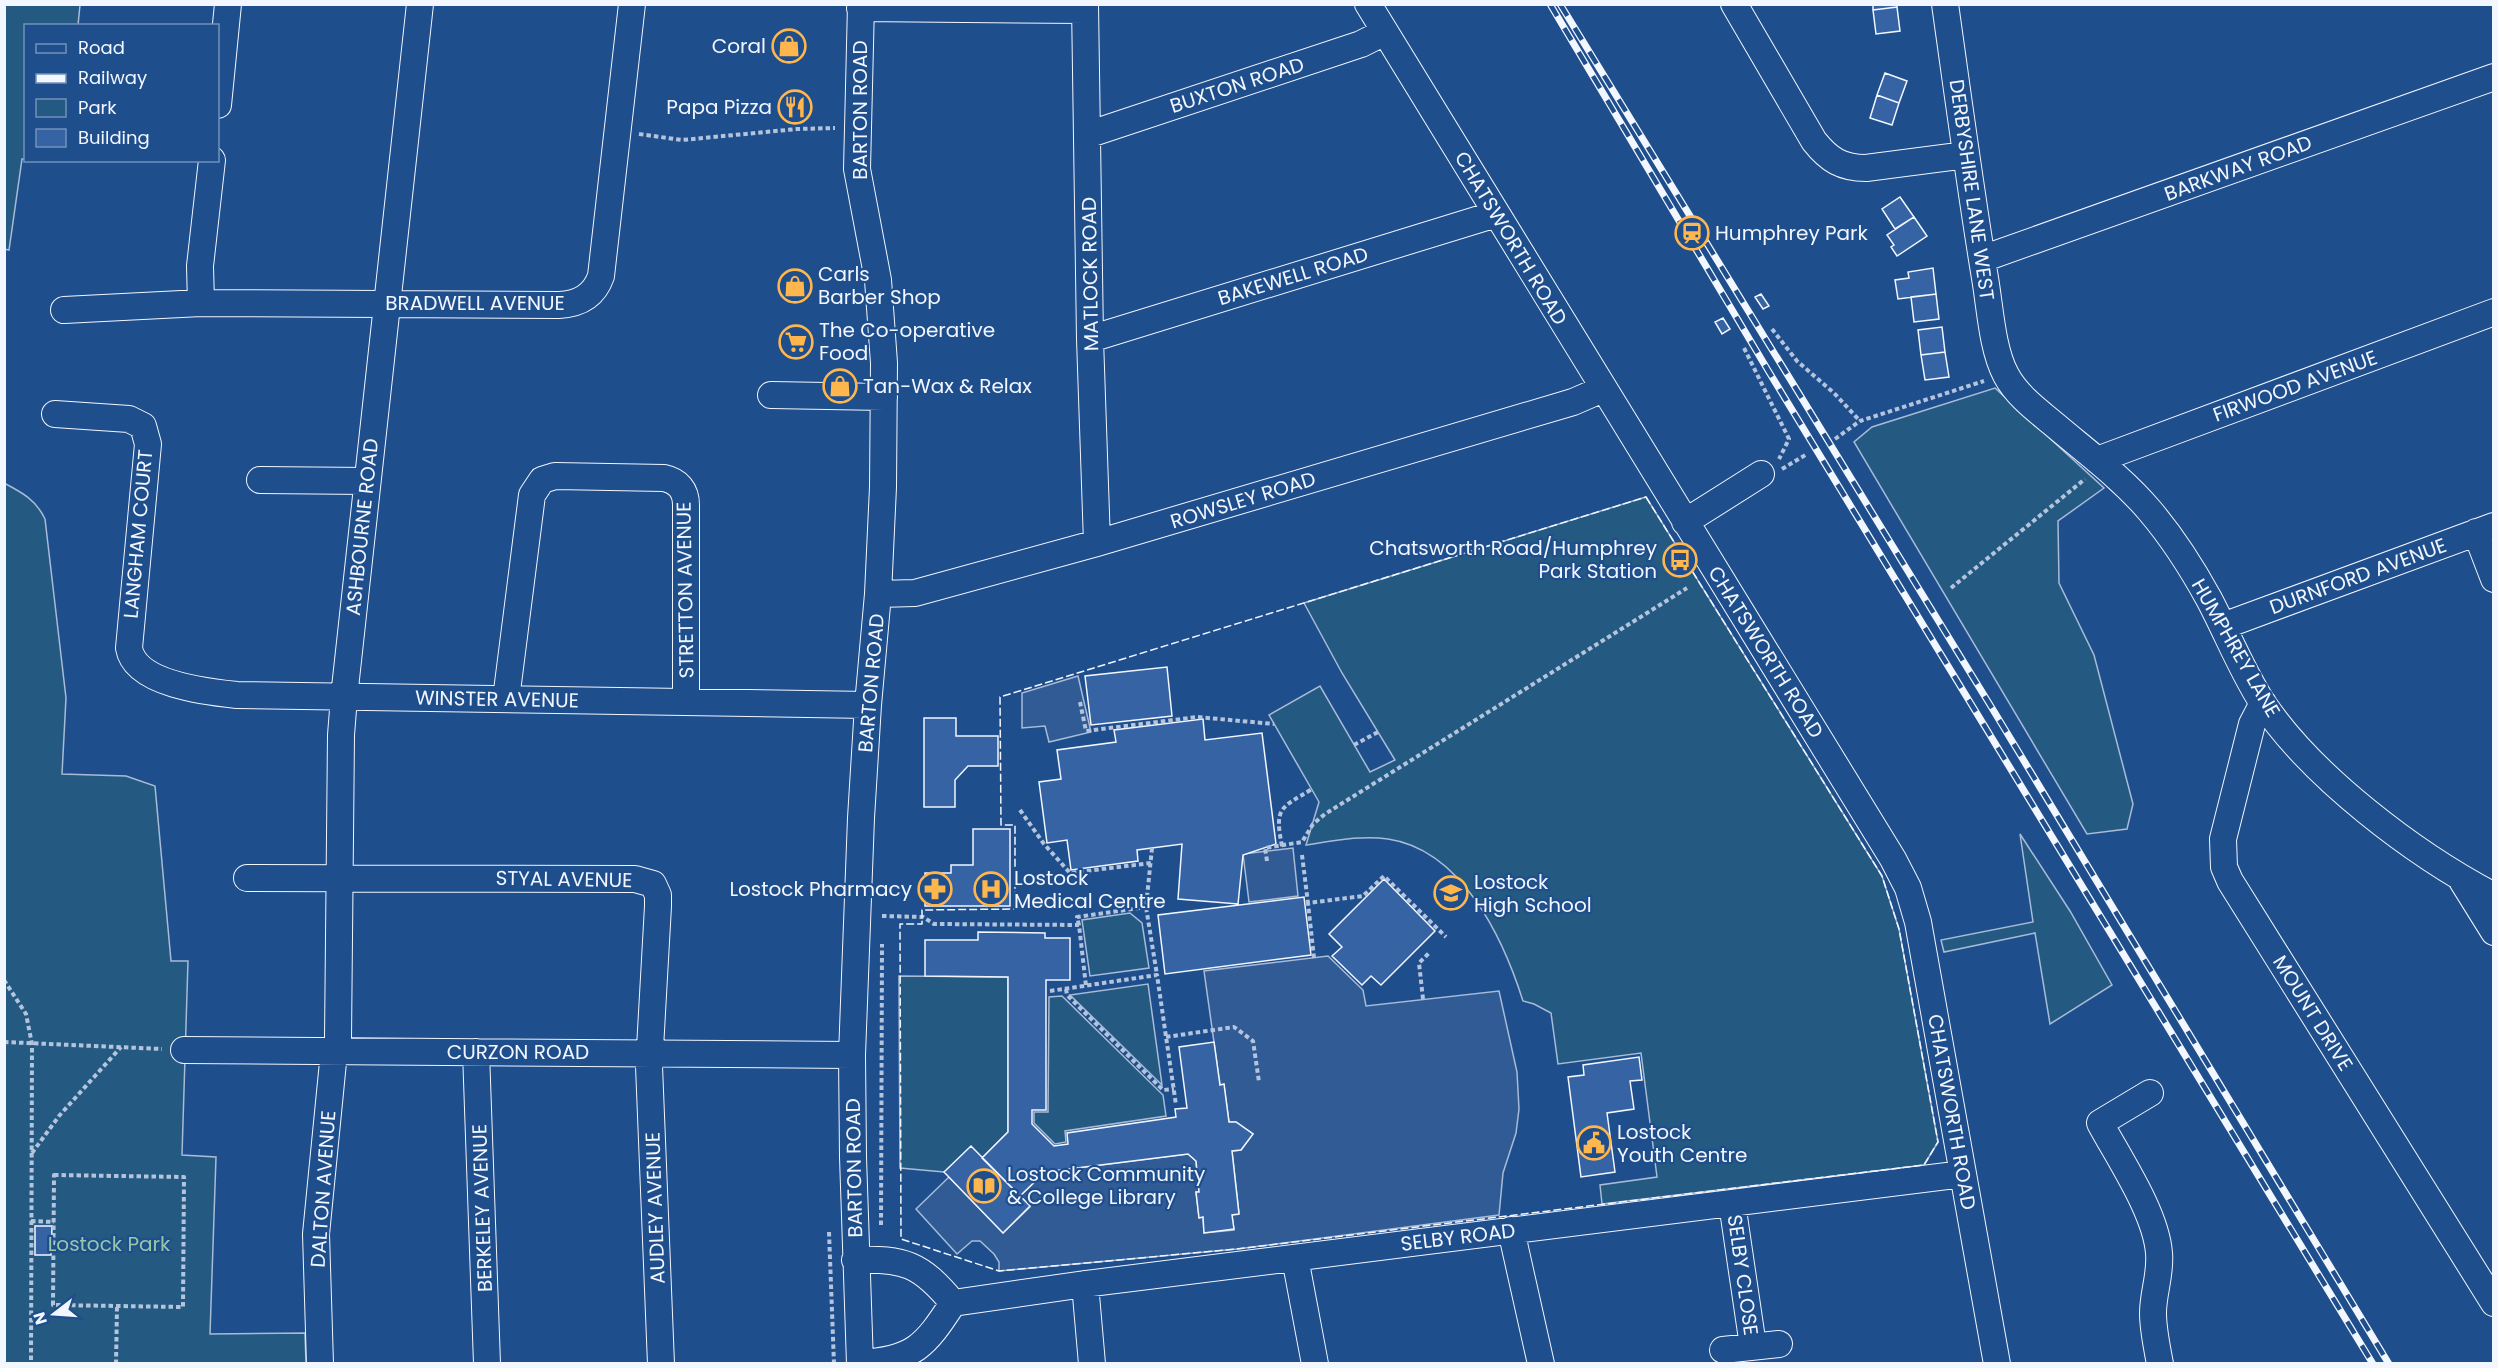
<svg xmlns="http://www.w3.org/2000/svg" width="2498" height="1368" font-family="Poppins,sans-serif">
<style>
.green{fill:#245a82;stroke:#a8bbd7;stroke-width:1.5}
.parking{fill:#305b95;stroke:#a8bbd7;stroke-width:1.5}
.building{fill:#3563a3;stroke:#f2f6ff;stroke-width:1.5}
.lines{fill:none;stroke-linecap:round;stroke-linejoin:round}
.minor-casing{stroke:#f2f6ff;stroke-width:28}
.path{stroke:#b3c4dc;stroke-width:4;stroke-dasharray:4.5 3;stroke-linecap:butt}
.minor{stroke:#1f4e8c;stroke-width:26}
.rail-casing{stroke:#f2f6ff;stroke-width:7}
.rail{stroke:#1f4e8c;stroke-width:4.5;stroke-dasharray:14;stroke-linecap:butt}
.fence{stroke:#f2f6ff;stroke-width:1.5;stroke-dasharray:8 3;stroke-linecap:butt}
.labels{text-anchor:middle;stroke-width:4.5;stroke-linejoin:round;paint-order:stroke}
.poi-label{font-size:20px;fill:#f2f6ff;stroke:#1f4e8c;text-anchor:start}
.street-label{font-size:20px;fill:#f2f6ff;stroke:#1f4e8c}
.park-label{font-size:20px;fill:#97c8a6;stroke:#1f4e8c}
</style>
<rect width="100%" height="100%" fill="#1f4e8c"/>
<!-- green -->
<path class="green" d="M 4,5 L 80,5 L 78,25 L 26,26 L 25,159 L 22,159 L 9,250 L 4,249 Z
M 1995,388 L 2104,488 L 2058,521 L 2059,583 L 2094,655 L 2133,804 L 2127,829 L 2087,834 L 1854,442 L 1872,427 Z
M 4,483 C 23,493 36,500 45,519 L 66,698 L 62,774 L 126,776 L 155,786 L 171,961 L 188,961 L 182,1155 L 216,1157 L 210,1334 L 305,1333 L 306,1363 L 5,1363 Z
M 1646,497 L 1882,876 L 1899,929 L 1938,1142 L 1924,1165 L 1602,1204 L 1600,1185 L 1657,1177 L 1641,1053 L 1558,1064 L 1551,1013 L 1534,1004 L 1523,1001 C 1503,938 1462,850 1388,839 C 1361,835 1333,841 1306,845 L 1319,802 L 1269,715 L 1320,686 L 1370,772 L 1395,760 L 1342,673 L 1304,603 Z
M 2020,834 L 2070,911 L 2112,985 L 2050,1024 L 2035,933 L 1944,952 L 1941,940 L 2033,922 Z
M 1130,913 L 1142,923 L 1149,968 L 1090,976 L 1082,920 Z
M 899,976 L 1008,977 L 1008,1132 L 982,1158 L 944,1172 L 900,1168 Z
M 1148,984 L 1162,1085 L 1070,995 Z
M 1062,996 L 1163,1095 L 1166,1116 L 1065,1131 L 1066,1142 L 1055,1144 L 1034,1123 L 1034,1112 L 1048,1112 L 1049,997 Z"/>
<!-- parking -->
<path class="parking" d="M 1078,676 L 1091,732 L 1049,742 L 1045,726 L 1022,728 L 1022,693 Z
M 1293,848 L 1298,896 L 1249,902 L 1243,854 Z
M 1328,956 L 1363,990 L 1366,1006 L 1499,991 L 1517,1072 L 1519,1109 L 1516,1133 L 1503,1173 L 1499,1215 L 1237,1249 L 999,1271 L 999,1262 L 994,1254 L 980,1241 L 972,1241 L 957,1254 L 916,1209 L 949,1177 L 1003,1233 L 1030,1207 L 1020,1196 L 1045,1172 L 1188,1154 L 1196,1161 L 1199,1192 L 1196,1192 L 1199,1217 L 1203,1217 L 1204,1233 L 1234,1230 L 1232,1215 L 1239,1213 L 1232,1151 L 1241,1150 L 1253,1134 L 1236,1122 L 1229,1122 L 1224,1085 L 1220,1085 L 1204,971 Z"/>
<!-- building -->
<path class="building" d="M 1873,4 L 1897,4 L 1897,7 L 1873,10 Z
M 1897,7 L 1900,31 L 1876,34 L 1873,10 Z
M 1885,73 L 1907,81 L 1899,103 L 1877,95 Z
M 1877,95 L 1899,103 L 1892,125 L 1870,118 Z
M 1900,197 L 1914,217 L 1895,229 L 1882,209 Z
M 1914,217 L 1927,236 L 1897,256 L 1891,247 L 1894,245 L 1887,235 Z
M 1933,268 L 1936,294 L 1898,299 L 1895,280 L 1909,278 L 1908,272 Z
M 1761,294 L 1769,306 L 1763,309 L 1755,297 Z
M 1936,294 L 1939,319 L 1914,322 L 1911,297 Z
M 1723,318 L 1730,329 L 1722,334 L 1715,322 Z
M 1942,327 L 1945,352 L 1921,355 L 1918,330 Z
M 1945,352 L 1949,377 L 1925,380 L 1921,355 Z
M 1167,667 L 1172,716 L 1091,725 L 1085,676 Z
M 924,718 L 956,718 L 956,736 L 998,736 L 998,766 L 968,766 L 955,780 L 955,807 L 924,807 Z
M 1203,719 L 1205,740 L 1262,733 L 1276,844 L 1243,855 L 1238,904 L 1178,899 L 1182,844 L 1137,850 L 1138,861 L 1071,870 L 1067,840 L 1047,843 L 1039,782 L 1061,779 L 1057,750 L 1116,742 L 1114,730 Z
M 973,829 L 1010,829 L 1010,906 L 925,906 L 925,873 L 951,873 L 951,865 L 973,865 Z
M 1384,879 L 1435,931 L 1381,985 L 1371,976 L 1362,985 L 1332,956 L 1342,947 L 1329,934 Z
M 1304,897 L 1311,955 L 1165,974 L 1158,915 Z
M 978,932 L 1045,933 L 1045,938 L 1070,938 L 1070,980 L 1046,980 L 1046,1110 L 1032,1110 L 1032,1124 L 1054,1146 L 1068,1144 L 1067,1133 L 1176,1117 L 1175,1109 L 1187,1108 L 1179,1047 L 1214,1042 L 1220,1085 L 1224,1084 L 1229,1122 L 1236,1122 L 1253,1134 L 1241,1150 L 1232,1151 L 1239,1214 L 1232,1215 L 1234,1229 L 1204,1233 L 1203,1217 L 1199,1218 L 1196,1192 L 1199,1192 L 1196,1161 L 1188,1154 L 1045,1172 L 1020,1196 L 982,1158 L 1008,1132 L 1008,977 L 925,976 L 925,940 L 978,940 Z
M 1639,1057 L 1642,1080 L 1630,1081 L 1634,1109 L 1607,1113 L 1615,1172 L 1581,1177 L 1568,1077 L 1584,1075 L 1583,1065 Z
M 971,1146 L 1030,1206 L 1003,1233 L 944,1172 Z
M 35,1226 L 52,1226 L 51,1255 L 35,1255 Z"/>
<g class="lines">
<defs>
<path id="minor" d="M 1085,4 L 1090,339 L 1097,543
M 1368,4 L 1893,859 L 1908,888 L 1918,922 L 1997,1364
M 1734,4 L 1814,141 C 1829,160 1842,168 1866,168 L 1966,155
M 1945,4 C 1958,96 1970,187 1985,278 C 1990,307 1992,349 2006,375 C 2017,396 2038,411 2056,426 C 2088,453 2123,479 2150,511 C 2173,538 2192,568 2209,599 C 2227,633 2241,669 2262,702 C 2312,777 2414,854 2494,896
M 860,8 L 1085,10
M 218,105 L 228,4
M 1087,135 L 1361,44 L 1385,32
M 1982,259 L 2494,77
M 201,303 L 200,266 L 212,160
M 64,310 L 201,303 L 559,305 C 579,304 594,296 601,276 L 632,4
M 1090,339 L 1496,214
M 771,395 L 884,397
M 55,414 L 129,419 L 143,426 L 148,444 L 129,648 C 135,684 207,692 237,695 L 868,705
M 2097,460 L 2494,312
M 260,480 L 367,481
M 1685,522 L 1761,474
M 2476,532 L 2494,579
M 878,594 L 915,593 L 1097,543 L 1573,402 L 1603,389
M 2223,626 L 2494,526
M 506,699 L 532,495 L 542,480 L 555,476 L 664,478 C 678,481 686,490 686,505 L 686,701
M 2263,703 L 2252,724 L 2223,839 L 2224,867 L 2230,881 L 2494,1303
M 247,878 L 635,879 L 653,884 L 658,895 L 658,906 L 649,1066 L 661,1364
M 2461,879 L 2494,932
M 184,1050 L 852,1055
M 476,1052 L 487,1364
M 2150,1093 L 2100,1123 C 2120,1160 2156,1213 2159,1253 C 2161,1274 2153,1293 2153,1313 C 2153,1330 2157,1347 2160,1364
M 1732,1203 L 1753,1346
M 1511,1230 L 1541,1364
M 1295,1258 L 1315,1364
M 855,1260 C 904,1258 921,1264 953,1303 C 925,1346 914,1360 860,1363
M 1085,1284 L 1092,1364
M 953,1303 L 1085,1284 L 1963,1174
M 1723,1350 L 1779,1344
M 320,1364 L 316,1234 L 333,1062 L 338,1039 L 341,735 L 344,697 L 420,4
M 860,1364 L 853,1157 L 852,1055 L 861,818 L 868,705 L 878,594 L 883,487 L 884,363 L 878,280 L 857,169 L 861,4"/>
</defs>
<!-- minor casing -->
<use href="#minor" class="minor-casing"/>
<!-- path -->
<path class="path" d="M 639,134 L 682,140 L 797,129 L 835,128
M 1772,329 L 1797,361 L 1834,393 L 1860,421
M 1744,348 L 1789,439 L 1779,459
M 1835,439 L 1860,421 L 1984,381
M 1782,469 L 1807,454
M 1951,588 L 2085,479
M 1080,702 L 1086,731 L 1197,717 L 1274,724
M 1354,745 L 1378,732
M 1020,810 L 1044,844 L 1070,873 L 1151,863
M 1282,846 C 1274,807 1281,808 1312,789
M 1152,848 L 1146,907 L 1157,975
M 1302,855 L 1308,903
M 1267,861 L 1265,848 L 1302,842 L 1313,824 L 1325,814 L 1687,588
M 882,916 L 923,917 L 934,924 L 1079,925 L 1086,986
M 1079,925 L 1077,917 L 1146,907
M 1314,958 L 1308,903 L 1363,896 L 1384,876 L 1446,937
M 4,980 L 26,1014 L 32,1044 L 31,1364
M 1066,989 L 1067,995 L 1163,1090 L 1174,1089
M 1050,991 L 1157,975 L 1176,1105
M 1423,999 L 1419,963 L 1430,952
M 1166,1037 L 1234,1027 L 1253,1041 L 1259,1082
M 4,1042 L 162,1049
M 32,1153 L 59,1116 L 121,1047
M 54,1175 L 184,1177 L 183,1307 L 53,1305 Z
M 31,1221 L 54,1222
M 881,1225 L 882,944
M 829,1232 L 834,1364
M 116,1364 L 117,1306"/>
<!-- minor -->
<use href="#minor" class="minor"/>
<defs>
<path id="rail" d="M 1550,4 L 1769,372 L 2373,1364
M 1560,4 L 1995,713 L 2389,1364"/>
</defs>
<!-- rail casing -->
<use href="#rail" class="rail-casing"/>
<!-- rail -->
<use href="#rail" class="rail"/>
<!-- fence -->
<path class="fence" d="M 1646,497 L 1882,876 L 1899,929 L 1938,1142 L 1924,1165 L 1237,1249 L 999,1271 L 901,1239 L 900,924 L 922,924 L 922,910 L 1015,909 L 1015,825 L 1001,825 L 1000,697 Z"/>
</g>
<!-- icons -->
<defs>
<symbol id="shop-ring" viewBox="-11 -11 22 22"><circle r="9.5" fill="#1f4e8c" stroke="#ffb74d" stroke-width="1.5"/><path d="M-5-2.5h2.3a2.7 3.5 0 0 1 5.4 0H5L5.5 6h-11ZM-1.5-2.5h3a1.5 2.3 0 0 0-3 0Z" fill="#ffb74d"/></symbol>
<symbol id="restaurant-ring" viewBox="-11 -11 22 22"><circle r="9.5" fill="#1f4e8c" stroke="#ffb74d" stroke-width="1.5"/><path d="M-5-6h1v4h1v-4h1v4h1v-4h1v5L-1.5 .5V6h-2V.5L-5-1ZM5-6V6H3V1.5H1.5Q1.5-4 5-6Z" fill="#ffb74d"/></symbol>
<symbol id="station-ring" viewBox="-11 -11 22 22"><circle r="9.5" fill="#1f4e8c" stroke="#ffb74d" stroke-width="1.5"/><path d="M-3-6H3Q5-6 5-4V2Q5 4 3 4L4.5 6H3L1.5 4h-3L-3 6H-4.5L-3 4Q-5 4-5 2V-4Q-5-6-3-6ZM-3.5-4v3h7v-3ZM-3.5 1v1.5H-2V1ZM2 1v1.5H3.5V1Z" fill="#ffb74d"/></symbol>
<symbol id="supermarket-ring" viewBox="-11 -11 22 22"><circle r="9.5" fill="#1f4e8c" stroke="#ffb74d" stroke-width="1.5"/><path d="M-6-5.5h2.5l.6 2H6L4.5 2H-2.5L-4.4-4H-6ZM-1.5 3.2a1.3 1.3 0 1 0 .1 0ZM3 3.2a1.3 1.3 0 1 0 .1 0Z" fill="#ffb74d"/></symbol>
<symbol id="bus-ring" viewBox="-11 -11 22 22"><circle r="9.5" fill="#1f4e8c" stroke="#ffb74d" stroke-width="1.5"/><path d="M-5-6H5V4H4V6H2V4H-2V6H-4V4H-5ZM-3.5-4V0h7V-4ZM-3.5 1.2v1.5H-2V1.2ZM2 1.2v1.5H3.5V1.2Z" fill="#ffb74d"/></symbol>
<symbol id="pharmacy-ring" viewBox="-11 -11 22 22"><circle r="9.5" fill="#1f4e8c" stroke="#ffb74d" stroke-width="1.5"/><path d="M-2-6h4v4h4v4h-4v4h-4v-4h-4v-4h4Z" fill="#ffb74d"/></symbol>
<symbol id="hospital-ring" viewBox="-11 -11 22 22"><circle r="9.5" fill="#1f4e8c" stroke="#ffb74d" stroke-width="1.5"/><path d="M-5-5h3v3.5h4V-5h3V5h-3V1.5h-4V5h-3Z" fill="#ffb74d"/></symbol>
<symbol id="school-ring" viewBox="-11 -11 22 22"><circle r="9.5" fill="#1f4e8c" stroke="#ffb74d" stroke-width="1.5"/><path d="M0-5L7-2L0 1L-7-2ZM-4 1L0 2.5L4 1V4Q0 6-4 4Z" fill="#ffb74d"/></symbol>
<symbol id="civic-ring" viewBox="-11 -11 22 22"><circle r="9.5" fill="#1f4e8c" stroke="#ffb74d" stroke-width="1.5"/><path d="M-.6-6.5H3V-4.5H.6V-3L4-1V1h2V6H-6V1h2V-1L-.6-3ZM-1.2 2.5V6h2.4V2.5Z" fill="#ffb74d"/></symbol>
<symbol id="library-ring" viewBox="-11 -11 22 22"><circle r="9.5" fill="#1f4e8c" stroke="#ffb74d" stroke-width="1.5"/><path d="M-6-4Q-3-5.5-.7-3.5V5Q-3 3-6 4ZM6-4Q3-5.5 .7-3.5V5Q3 3 6 4Z" fill="#ffb74d"/></symbol>
</defs>
<g fill-rule="evenodd">
<use href="#shop-ring" x="770" y="27" width="38" height="38"/>
<use href="#restaurant-ring" x="776" y="88" width="38" height="38"/>
<use href="#station-ring" x="1673" y="214" width="38" height="38"/>
<use href="#shop-ring" x="776" y="267" width="38" height="38"/>
<use href="#supermarket-ring" x="777" y="323" width="38" height="38"/>
<use href="#shop-ring" x="821" y="367" width="38" height="38"/>
<use href="#bus-ring" x="1661" y="541" width="38" height="38"/>
<use href="#pharmacy-ring" x="916" y="870" width="38" height="38"/>
<use href="#hospital-ring" x="972" y="870" width="38" height="38"/>
<use href="#school-ring" x="1432" y="874" width="38" height="38"/>
<use href="#civic-ring" x="1575" y="1124" width="38" height="38"/>
<use href="#library-ring" x="965" y="1167" width="38" height="38"/>
</g>
<g class="labels">
<!-- poi labels -->
<g class="poi-label">
<text x="766" y="53" text-anchor="end">Coral</text>
<text x="772" y="114" text-anchor="end">Papa Pizza</text>
<text x="1715" y="240">Humphrey Park</text>
<text x="818" y="281">Carls<tspan x="818" dy="23">Barber Shop</tspan></text>
<text x="819" y="337">The Co-operative<tspan x="819" dy="23">Food</tspan></text>
<text x="863" y="393">Tan-Wax &amp; Relax</text>
<text x="1657" y="555" text-anchor="end">Chatsworth Road/Humphrey<tspan x="1657" dy="23">Park Station</tspan></text>
<text x="1014" y="885">Lostock<tspan x="1014" dy="23">Medical Centre</tspan></text>
<text x="1474" y="889">Lostock<tspan x="1474" dy="23">High School</tspan></text>
<text x="912" y="896" text-anchor="end">Lostock Pharmacy</text>
<text x="1617" y="1139">Lostock<tspan x="1617" dy="23">Youth Centre</tspan></text>
<text x="1007" y="1181">Lostock Community<tspan x="1007" dy="23">&amp; College Library</tspan></text>
</g>
<!-- street labels -->
<g class="street-label">
<text transform="translate(1237 85) rotate(-18)" y="7">BUXTON ROAD</text>
<text transform="translate(860 110) rotate(-90)" y="7">BARTON ROAD</text>
<text transform="translate(2238 168) rotate(-20)" y="7">BARKWAY ROAD</text>
<text transform="translate(1972 190) rotate(82)" y="7">DERBYSHIRE LANE WEST</text>
<text transform="translate(1511 238) rotate(59)" y="7">CHATSWORTH ROAD</text>
<text transform="translate(1090 274) rotate(-91)" y="7">MATLOCK ROAD</text>
<text transform="translate(1293 276) rotate(-17)" y="7">BAKEWELL ROAD</text>
<text x="475" y="310">BRADWELL AVENUE</text>
<text transform="translate(2295 386) rotate(-20)" y="7">FIRWOOD AVENUE</text>
<text transform="translate(1243 500) rotate(-17)" y="7">ROWSLEY ROAD</text>
<text transform="translate(362 527) rotate(-84)" y="7">ASHBOURNE ROAD</text>
<text transform="translate(138 534) rotate(-85)" y="7">LANGHAM COURT</text>
<text transform="translate(2358 576) rotate(-20)" y="7">DURNFORD AVENUE</text>
<text transform="translate(685 590) rotate(-91)" y="7">STRETTON AVENUE</text>
<text transform="translate(2236 648) rotate(60)" y="7">HUMPHREY LANE</text>
<text transform="translate(1766 652) rotate(58)" y="7">CHATSWORTH ROAD</text>
<text transform="translate(871 683) rotate(-85)" y="7">BARTON ROAD</text>
<text transform="translate(497 699) rotate(1)" y="7">WINSTER AVENUE</text>
<text transform="translate(564 879) rotate(1)" y="7">STYAL AVENUE</text>
<text transform="translate(2313 1013) rotate(58)" y="7">MOUNT DRIVE</text>
<text x="518" y="1059">CURZON ROAD</text>
<text transform="translate(1952 1112) rotate(80)" y="7">CHATSWORTH ROAD</text>
<text transform="translate(854 1168) rotate(-91)" y="7">BARTON ROAD</text>
<text transform="translate(323 1189) rotate(-86)" y="7">DALTON AVENUE</text>
<text transform="translate(482 1208) rotate(-92)" y="7">BERKELEY AVENUE</text>
<text transform="translate(655 1208) rotate(-92)" y="7">AUDLEY AVENUE</text>
<text transform="translate(1458 1237) rotate(-7)" y="7">SELBY ROAD</text>
<text transform="translate(1743 1275) rotate(82)" y="7">SELBY CLOSE</text>
</g>
<!-- park labels -->
<g class="park-label">
<text x="109" y="1251">Lostock Park</text>
</g>
</g>
<!-- border -->
<rect width="2498" height="1368" fill="none" stroke="#f2f6ff" stroke-width="12"/>
<!-- legend -->
<rect x="24" y="24" width="195" height="138" fill="#1f4e8c" stroke="#7391ba" stroke-width="1.5"/>
<rect x="36" y="44" width="30" height="9" fill="#1f4e8c" stroke="#7391ba" stroke-width="1.5"/>
<text x="78" y="54" font-size="18" fill="#f2f6ff">Road</text>
<rect x="36" y="74" width="30" height="9" fill="#f2f6ff" stroke="#7391ba" stroke-width="1.5"/>
<text x="78" y="84" font-size="18" fill="#f2f6ff">Railway</text>
<rect x="36" y="99" width="30" height="18" fill="#245a82" stroke="#7391ba" stroke-width="1.5"/>
<text x="78" y="114" font-size="18" fill="#f2f6ff">Park</text>
<rect x="36" y="129" width="30" height="18" fill="#3563a3" stroke="#7391ba" stroke-width="1.5"/>
<text x="78" y="144" font-size="18" fill="#f2f6ff">Building</text>
<!-- north arrow -->
<g transform="translate(54 1314) rotate(253)" stroke="#1f4e8c" stroke-width="4.5" paint-order="stroke">
<path d="M0-4.5L10 22L0 15L-10 22Z" fill="#f2f6ff"/>
<text y="-9" font-size="16" font-weight="bold" text-anchor="middle" fill="#f2f6ff">N</text>
</g>
</svg>
